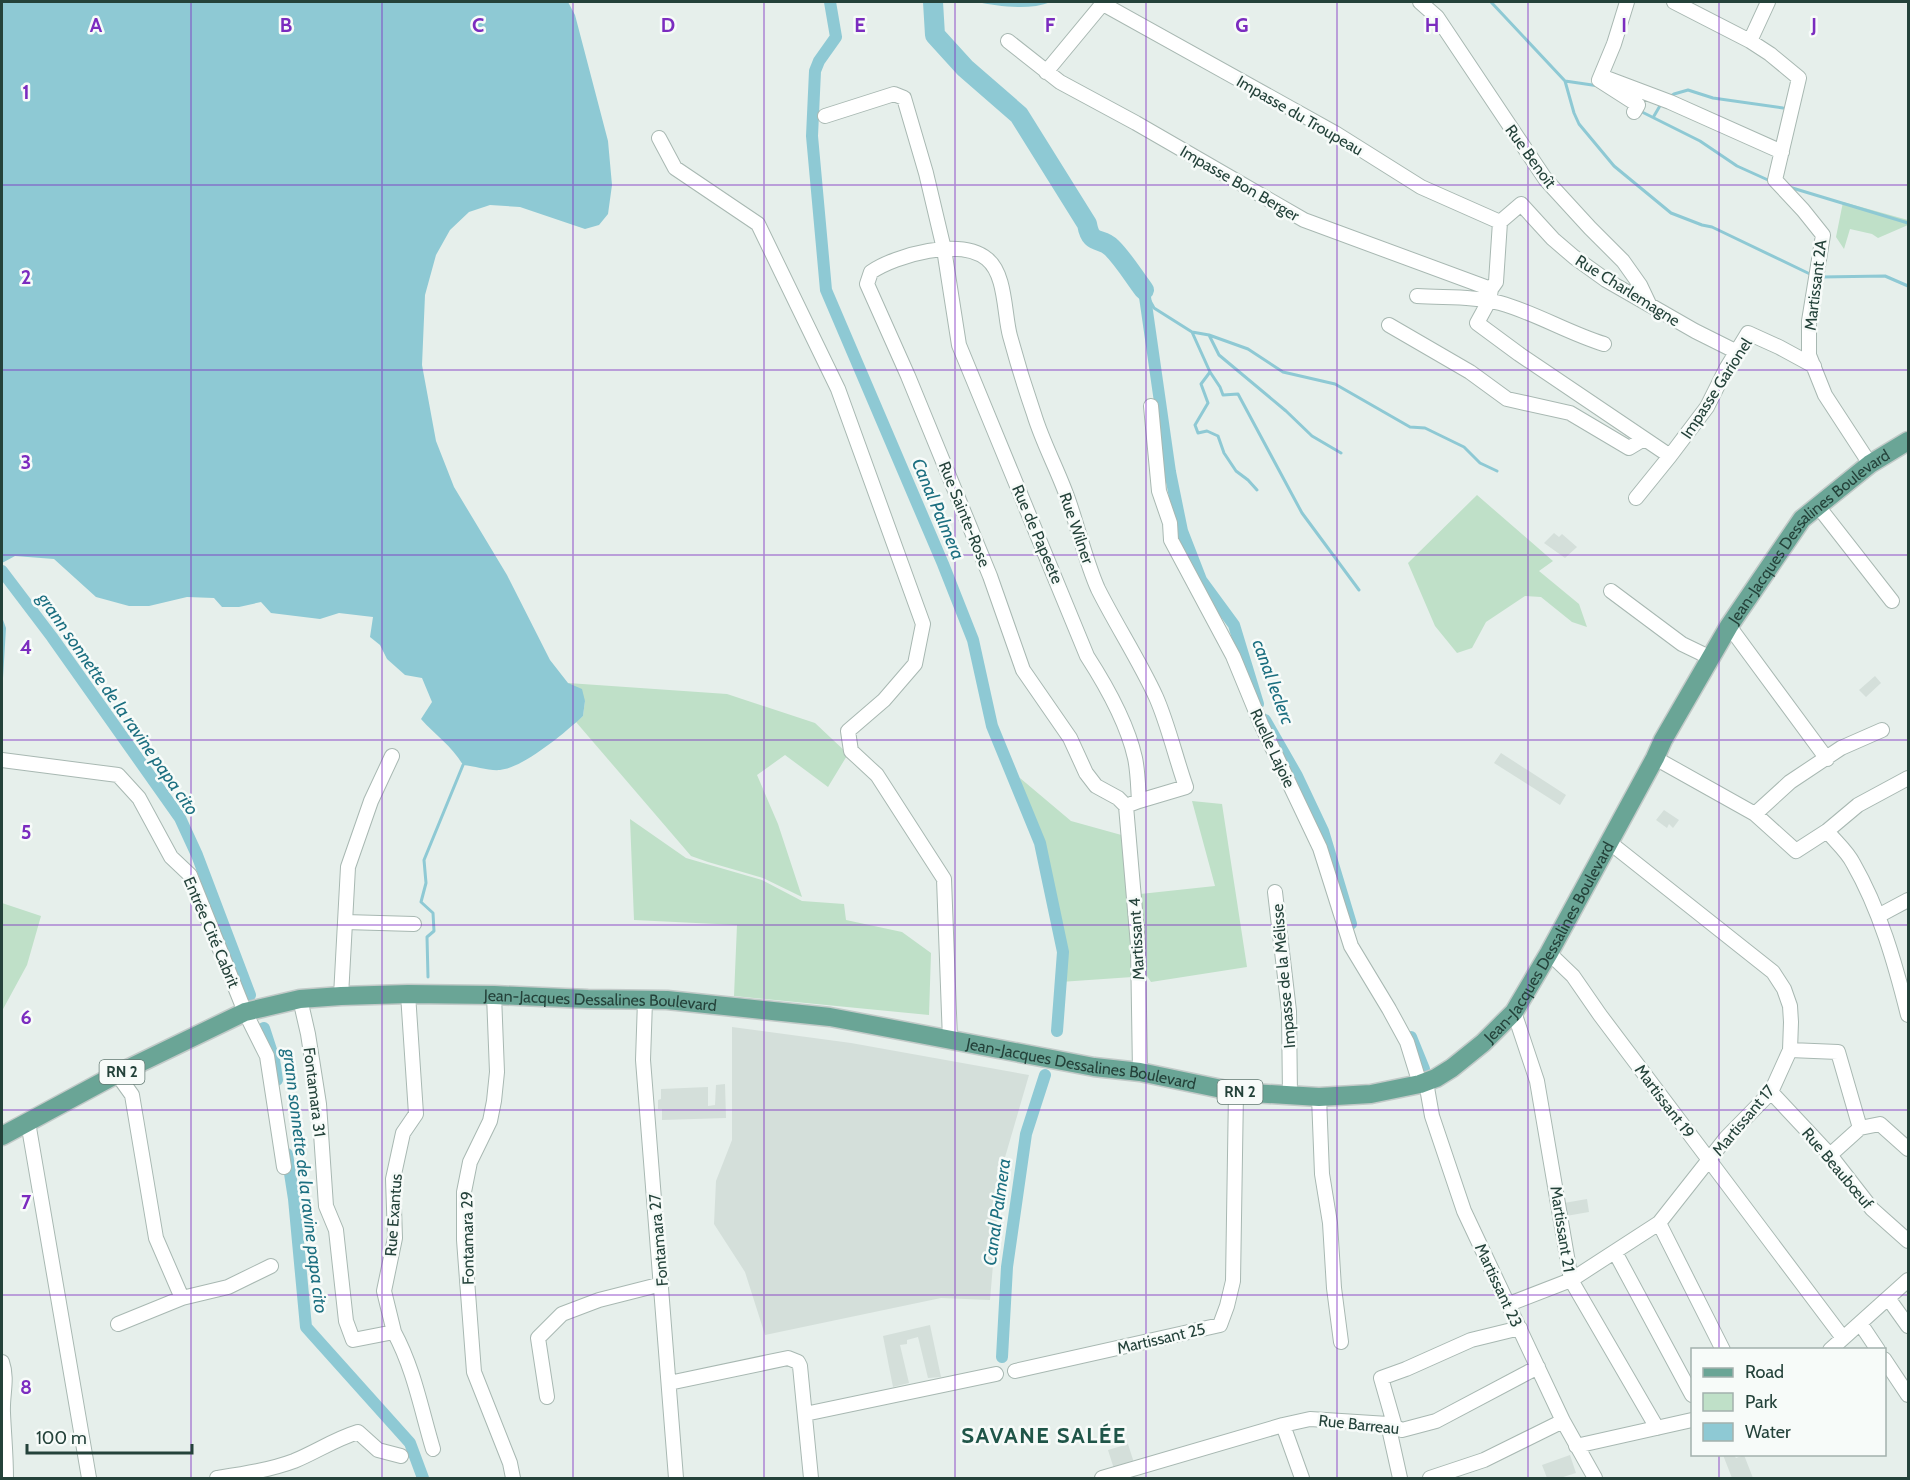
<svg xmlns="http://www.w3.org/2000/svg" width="1910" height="1480" font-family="Cabin,sans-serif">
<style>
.built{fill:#d4dfda}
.green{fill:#bfe0c8}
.water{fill:#8ec9d4}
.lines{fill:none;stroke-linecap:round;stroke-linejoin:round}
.stream{stroke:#8ec9d4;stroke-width:3}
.canal{stroke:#8ec9d4;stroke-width:12}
.river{stroke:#8ec9d4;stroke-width:20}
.street-casing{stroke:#a8b8b2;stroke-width:16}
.primary-casing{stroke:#c2cac8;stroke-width:21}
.street{stroke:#fff;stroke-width:14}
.primary{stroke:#6aa596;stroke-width:18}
.grid{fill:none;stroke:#7b2cbf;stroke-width:1.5;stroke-opacity:0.55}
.labels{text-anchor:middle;stroke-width:5;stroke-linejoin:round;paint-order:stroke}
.shield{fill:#f7fbf9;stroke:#637a73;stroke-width:1.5}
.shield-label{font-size:15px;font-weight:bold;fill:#24423a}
.street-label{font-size:16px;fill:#24423a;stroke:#f7fbf9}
.water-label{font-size:18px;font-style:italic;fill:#1c6f80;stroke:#f7fbf9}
.district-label{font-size:22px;font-weight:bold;letter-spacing:1.5px;fill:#1f5548;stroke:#f7fbf9}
.grid-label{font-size:20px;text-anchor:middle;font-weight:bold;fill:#7b2cbf;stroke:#f7fbf9;stroke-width:5;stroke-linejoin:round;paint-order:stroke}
</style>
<rect width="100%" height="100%" fill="#e6efeb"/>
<!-- built -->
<path class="built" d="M 1554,533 L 1559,537 L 1562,534 L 1577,547 L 1565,558 L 1544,543 Z
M 1875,676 L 1881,683 L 1866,697 L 1859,690 Z
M 1501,753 L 1566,795 L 1560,805 L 1494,763 Z
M 1664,810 L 1679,820 L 1673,828 L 1669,824 L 1667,828 L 1656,820 Z
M 732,1027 L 851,1043 L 1029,1075 L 1001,1171 L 990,1300 L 941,1298 L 765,1335 L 745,1272 L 714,1224 L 716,1181 L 732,1140 Z
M 725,1084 L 726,1118 L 662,1120 L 662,1109 L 658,1109 L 658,1100 L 661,1099 L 661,1089 L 708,1087 L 708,1106 L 715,1105 L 716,1085 Z
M 1587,1199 L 1589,1212 L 1566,1216 L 1564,1203 Z
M 930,1325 L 941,1377 L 928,1378 L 918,1337 L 907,1340 L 907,1344 L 900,1345 L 909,1383 L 893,1387 L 883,1336 Z
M 1128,1444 L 1135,1466 L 1115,1472 L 1108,1450 Z
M 1570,1455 L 1576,1473 L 1560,1478 L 1547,1478 L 1542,1465 Z
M 1723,1455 L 1734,1455 L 1736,1458 L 1744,1455 L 1753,1478 L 1732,1478 Z"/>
<!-- green -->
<path class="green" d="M 1843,202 L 1908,220 L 1908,225 L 1878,238 L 1872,234 L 1850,229 L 1844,249 L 1836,237 Z
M 1477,495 L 1553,561 L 1539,571 L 1579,604 L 1587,627 L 1572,622 L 1541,597 L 1525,596 L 1486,622 L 1472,648 L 1457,653 L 1435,626 L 1408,563 Z
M 568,683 L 727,694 L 815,723 L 848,754 L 828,787 L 785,755 L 757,775 L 778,824 L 802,897 L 763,878 L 708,862 L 691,856 L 576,722 L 583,716 L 585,701 Z
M 1020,778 L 1071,821 L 1125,836 L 1131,895 L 1215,886 L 1192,801 L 1222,804 L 1247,967 L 1151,982 L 1147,976 L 1060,982 L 1061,958 Z
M 630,819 L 686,858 L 762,880 L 802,901 L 844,904 L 846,920 L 902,932 L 931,953 L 929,1015 L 734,996 L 737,925 L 634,920 Z
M 2,903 L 41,916 L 27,965 L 2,1011 Z"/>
<!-- water -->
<path class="water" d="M 2,2 L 568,2 L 575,15 L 608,141 L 612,185 L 608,214 L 599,225 L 585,229 L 520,207 L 490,205 L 469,212 L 450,230 L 436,255 L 425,295 L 422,365 L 436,441 L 454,487 L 507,575 L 550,660 L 568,683 L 582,689 L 585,701 L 583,716 C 566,732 523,768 500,770 C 489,771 475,766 463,765 C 452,746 435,735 421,719 L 432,702 L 422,678 L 405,675 L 387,659 L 380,645 L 370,637 L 373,617 L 339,613 L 320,619 L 271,613 L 261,602 L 239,607 L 222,607 L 214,598 L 187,597 L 149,606 L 129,606 L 96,597 L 54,559 L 15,556 L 2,563 Z
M 976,2 L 1051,2 C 1028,11 999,6 976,2 Z
M 2,617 L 6,628 L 3,678 L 2,686 Z"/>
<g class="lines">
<!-- stream -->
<path class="stream" d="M 1491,2 L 1565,81 L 1599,86
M 1565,81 L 1574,113 L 1579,124 L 1614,166 L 1671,213 L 1702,225 L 1712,227 L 1812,275
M 1671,96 L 1674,94 L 1688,90 L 1713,98 L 1783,108
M 1638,110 L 1700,141 L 1737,166 L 1768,180
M 1654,116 L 1661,104
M 1789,187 L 1908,223
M 1821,277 L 1885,276 L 1908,286
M 1144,290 L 1154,308 L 1192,332 L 1209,335 L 1219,355 L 1286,411 L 1312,436 L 1341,453
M 1192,332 L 1210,372 L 1220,387 L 1223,395 L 1238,394 L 1302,513 L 1359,590
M 1209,335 L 1248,349 L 1283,372 L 1335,384 L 1410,427 L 1425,428 L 1464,447 L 1480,463 L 1497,471
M 1210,372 L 1201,384 L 1208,403 L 1195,425 L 1198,433 L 1207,431 L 1218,436 L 1224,453 L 1236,471 L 1248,480 L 1257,490
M 428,977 L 427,937 L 434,931 L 433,913 L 421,902 L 426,883 L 424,860 L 463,765"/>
<!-- canal -->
<path class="canal" d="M 830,2 L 836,37 L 819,61 L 815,71 L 812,136 L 826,290 L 943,564 L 973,640 L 992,726 L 1040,843 L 1063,952 L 1057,1031
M 1144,290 L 1170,472 L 1182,531 L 1201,580 L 1234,625 L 1258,704
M 2,571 L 52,637 L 180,818 L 197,855 L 250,995
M 1265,720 L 1297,776 L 1323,831 L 1351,924
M 264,1028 L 274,1059 L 277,1080
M 1411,1037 L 1424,1069
M 287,1154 L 294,1199 L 306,1327 L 410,1443 L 423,1478
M 1002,1357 L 1007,1267 L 1026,1134 L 1045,1075"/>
<!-- river -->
<path class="river" d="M 933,2 L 935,35 L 965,68 L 1019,115 L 1087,224 C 1091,247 1101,236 1112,248 C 1124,260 1134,277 1144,290"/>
<defs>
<path id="street" d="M 1420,2 L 1437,17 L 1546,180 L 1590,228 L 1623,261 L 1640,285 L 1649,304
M 1627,2 L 1614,44 L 1599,80 L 1638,105 L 1634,112
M 1674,2 L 1750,41 L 1770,54 L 1799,78 L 1775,180 L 1803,210 L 1823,235 L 1809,321 L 1809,355 L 1825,395 L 1870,464
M 1103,4 L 1335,133 L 1421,187 L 1500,222
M 1008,41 L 1060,82 L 1136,123 L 1304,220 L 1491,289
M 1750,41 L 1768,2
M 1046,72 L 1104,2
M 1601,76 L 1670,102 L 1782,152
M 825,116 L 894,94 L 904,98 L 926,173 L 944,249 L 959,345 L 1087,656 C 1107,687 1127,722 1135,758 C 1138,772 1138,787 1139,801 L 1131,804
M 659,138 L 675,168 L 758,224 L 838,389 L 923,624 L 915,664 L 884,700 L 848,731 L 851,751 L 877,775 L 944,879 L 950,1040
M 1417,296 C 1445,298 1474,296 1500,303 C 1536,313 1568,333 1604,344
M 1389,325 L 1470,372 L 1507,399 L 1570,413 L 1629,448 L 1644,439
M 1151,406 L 1159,491 L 1170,523 L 1171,540 L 1233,656 L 1261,724 L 1320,848 L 1351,946 L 1389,1009 L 1407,1042 L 1420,1084
M 1670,456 L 1519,354 L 1477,323 L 1489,301 L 1491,289 L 1496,282 L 1500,222 L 1521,204 L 1553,239 L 1574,257 L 1606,280 L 1695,331 L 1737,352
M 1636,498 L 1670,456 L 1707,407 L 1726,369 L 1748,333 L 1779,347 L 1814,366
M 1817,505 L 1892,601
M 1611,591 L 1682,644 L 1711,658
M 1729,626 L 1827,759
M 1655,758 L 1755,814 L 1796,851 L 1827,831 L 1858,805 L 1908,778
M 2,760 L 118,775 L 139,798 L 171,857 L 190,875 L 245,1012 L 267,1056 L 284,1167
M 1126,806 L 1118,798 L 1096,786 L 1086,773 L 1070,738 L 1023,670 L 990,576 L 908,376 L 867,284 L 871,272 C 896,255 961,237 987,259 C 1006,274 1004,314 1010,336 C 1017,362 1025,388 1034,414 C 1043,444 1059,472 1069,502 C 1079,531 1086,562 1098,589 C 1116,625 1139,660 1156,697 C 1168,724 1176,759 1186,787 L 1139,801
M 1126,806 L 1138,945 L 1140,1072
M 1755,814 L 1790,782 L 1841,748 L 1882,730
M 1827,831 C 1835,841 1847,851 1853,863 C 1880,910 1895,963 1908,1015
M 1275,892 L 1289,1011 L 1290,1096
M 1878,916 L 1908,900
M 345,922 L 414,924
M 1549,953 L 1573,976 L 1600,1015 L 1843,1338
M 494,995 L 497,1072 L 494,1101 L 490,1121 L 470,1162 L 464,1192 L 464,1240 L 474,1372 L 510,1463 L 513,1478
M 341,996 L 348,867 L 371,801 L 392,756
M 300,999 L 308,1034 L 319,1104 L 326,1206 L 336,1230 L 346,1321 L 353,1340 L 394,1332 C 414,1369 421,1409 433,1449
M 645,1001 L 643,1060 L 676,1478
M 1514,1012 L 1537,1081 L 1571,1280 L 1657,1428
M 1790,1050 L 1838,1052 L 1860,1128 L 1830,1155
M 117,1074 L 132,1095 L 156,1238 L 182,1298
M 1426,1082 L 1432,1116 L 1464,1211 L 1563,1421 L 1595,1478
M 1771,1092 L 1830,1155 L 1872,1209 L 1908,1241
M 1319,1097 L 1322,1174 L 1330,1223 L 1334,1288 L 1341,1342
M 28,1122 L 89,1478
M 1860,1128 L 1880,1124 L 1908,1149
M 1659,1223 L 1723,1350
M 1615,1252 L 1692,1395
M 1888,1298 L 1908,1326
M 1509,1304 L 1571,1280 L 1659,1223 L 1726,1138 L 1771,1092 L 1790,1050 L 1791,1022 L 1790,1006 L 1784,989 L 1773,972 L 1609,842
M 1860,1323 L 1878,1350
M 118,1324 L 182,1298 L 228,1287 L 271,1266
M 394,1332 L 384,1291 L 395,1238 L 393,1179 L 403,1133 L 416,1114 L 408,994
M 1830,1350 L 1908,1280
M 1884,1359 L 1908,1395
M 2,1362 C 8,1379 2,1395 3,1413 C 4,1436 6,1455 6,1478
M 1015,1371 L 1220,1325 L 1227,1306 L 1233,1281 L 1236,1092
M 669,1383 L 788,1358 L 798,1362 L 800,1366 L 811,1478
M 547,1397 L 538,1338 L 562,1314 L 599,1300 L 662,1284
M 805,1414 L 996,1374
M 1388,1424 L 1400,1478
M 1283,1425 L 1302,1478
M 1395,1427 L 1381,1378 L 1406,1369 L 1471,1340 L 1520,1328
M 1576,1446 L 1692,1420
M 217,1478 C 243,1474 270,1470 294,1461 C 316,1452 335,1439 358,1432 L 378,1450 L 401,1456
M 1102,1478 L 1283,1425 L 1310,1419 L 1388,1424 L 1402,1430 L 1436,1421 L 1538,1367
M 1430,1478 L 1484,1460 L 1563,1421"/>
<g id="primary">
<path id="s1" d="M 2,1136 L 117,1074 L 245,1012 L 300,999 L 341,996 L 408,994 L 494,995 L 588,999 L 667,1000 L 830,1017 L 1094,1067 L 1140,1072 L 1236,1092 L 1319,1097 L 1371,1094 L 1420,1084 L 1436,1078 L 1452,1068 L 1483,1043 L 1514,1012 L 1549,953 L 1655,758 L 1663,740 L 1729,626 L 1802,519 L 1870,464 L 1908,441"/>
</g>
</defs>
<!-- street casing -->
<use href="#street" class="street-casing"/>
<!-- primary casing -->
<use href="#primary" class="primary-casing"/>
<!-- street -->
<use href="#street" class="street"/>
<!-- primary -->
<use href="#primary" class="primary"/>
</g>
<!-- grid -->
<path class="grid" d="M 191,2 L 191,1478M 382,2 L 382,1478M 573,2 L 573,1478M 764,2 L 764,1478M 955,2 L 955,1478M 1146,2 L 1146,1478M 1337,2 L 1337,1478M 1528,2 L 1528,1478M 1719,2 L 1719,1350M 2,185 L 1908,185M 2,370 L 1908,370M 2,555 L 1908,555M 2,740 L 1908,740M 2,925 L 1908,925M 2,1110 L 1908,1110M 2,1295 L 1908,1295M 1719,1454 L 1719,1478"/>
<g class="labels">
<!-- shield labels -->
<g class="shield">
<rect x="99.5" y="1060" width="45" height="24" rx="4.5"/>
<rect x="1217.5" y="1080" width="45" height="24" rx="4.5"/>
</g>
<g class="shield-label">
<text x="122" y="1077">RN 2</text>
<text x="1240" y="1097">RN 2</text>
</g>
<!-- street labels -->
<g class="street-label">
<text transform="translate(1300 115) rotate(30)" y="6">Impasse du Troupeau</text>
<text transform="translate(1531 156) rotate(54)" y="6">Rue Benoît</text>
<text transform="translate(1240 183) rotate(30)" y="6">Impasse Bon Berger</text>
<text transform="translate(1815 285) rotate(-83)" y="6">Martissant 2A</text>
<text transform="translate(1628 290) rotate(32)" y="6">Rue Charlemagne</text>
<text transform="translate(1716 388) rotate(-57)" y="6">Impasse Garionel</text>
<text transform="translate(965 514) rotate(68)" y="6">Rue Sainte-Rose</text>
<text transform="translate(1077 528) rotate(71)" y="6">Rue Wilner</text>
<text transform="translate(1038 534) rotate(67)" y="6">Rue de Papeete</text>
<text dy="6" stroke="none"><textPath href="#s1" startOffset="2142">Jean-Jacques Dessalines Boulevard</textPath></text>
<text transform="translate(1273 748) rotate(65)" y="6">Ruelle Lajoie</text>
<text transform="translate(212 932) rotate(67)" y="6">Entrée Cité Cabrit</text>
<text transform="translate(1136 939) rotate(-93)" y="6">Martissant 4</text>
<text dy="6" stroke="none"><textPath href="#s1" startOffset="1656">Jean-Jacques Dessalines Boulevard</textPath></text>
<text transform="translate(1283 976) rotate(-95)" y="6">Impasse de la Mélisse</text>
<text dy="6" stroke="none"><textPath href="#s1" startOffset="630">Jean-Jacques Dessalines Boulevard</textPath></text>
<text dy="6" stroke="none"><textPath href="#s1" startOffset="1116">Jean-Jacques Dessalines Boulevard</textPath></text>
<text transform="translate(315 1092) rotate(83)" y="6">Fontamara 31</text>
<text transform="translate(1665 1101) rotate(53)" y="6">Martissant 19</text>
<text transform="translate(1743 1120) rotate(-50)" y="6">Martissant 17</text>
<text transform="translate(1838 1168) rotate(50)" y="6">Rue Beaubœuf</text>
<text transform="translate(393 1215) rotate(-86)" y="6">Rue Exantus</text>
<text transform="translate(1563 1229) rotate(81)" y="6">Martissant 21</text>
<text transform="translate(467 1238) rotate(-91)" y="6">Fontamara 29</text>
<text transform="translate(658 1240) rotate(-95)" y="6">Fontamara 27</text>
<text transform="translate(1499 1285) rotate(65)" y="6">Martissant 23</text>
<text transform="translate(1161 1338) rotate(-13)" y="6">Martissant 25</text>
<text transform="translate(1359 1424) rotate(6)" y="6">Rue Barreau</text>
</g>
<!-- water labels -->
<g class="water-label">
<text transform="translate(938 509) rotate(67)" y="6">Canal Palmera</text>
<text transform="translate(1273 682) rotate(70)" y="6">canal leclerc</text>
<text transform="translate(118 704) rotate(55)" y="6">grann sonnette de la ravine papa cito</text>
<text transform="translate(305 1181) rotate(83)" y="6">grann sonnette de la ravine papa cito</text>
<text transform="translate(997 1212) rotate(-82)" y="6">Canal Palmera</text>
</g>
<!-- district labels -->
<g class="district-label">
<text x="1044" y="1443">SAVANE SALÉE</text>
</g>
</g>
<g class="grid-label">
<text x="96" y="32">A</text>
<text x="286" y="32">B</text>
<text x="478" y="32">C</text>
<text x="668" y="32">D</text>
<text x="860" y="32">E</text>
<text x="1050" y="32">F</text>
<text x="1242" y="32">G</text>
<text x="1432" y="32">H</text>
<text x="1624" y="32">I</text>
<text x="1814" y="32">J</text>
<text x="26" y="99">1</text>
<text x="26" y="284">2</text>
<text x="26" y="469">3</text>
<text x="26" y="654">4</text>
<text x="26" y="839">5</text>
<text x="26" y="1024">6</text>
<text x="26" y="1209">7</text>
<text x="26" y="1394">8</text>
</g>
<!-- border -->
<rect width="1910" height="1480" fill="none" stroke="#24423a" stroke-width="6"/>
<!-- legend -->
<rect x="1691" y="1348" width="195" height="108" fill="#f7fbf9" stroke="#a3b1ad" stroke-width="1.5"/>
<rect x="1703" y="1368" width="30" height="9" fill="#6aa596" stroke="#a3b1ad" stroke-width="1.5"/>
<text x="1745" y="1378" font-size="18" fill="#24423a">Road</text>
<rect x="1703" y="1393" width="30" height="18" fill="#bfe0c8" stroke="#a3b1ad" stroke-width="1.5"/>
<text x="1745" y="1408" font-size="18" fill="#24423a">Park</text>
<rect x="1703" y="1423" width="30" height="18" fill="#8ec9d4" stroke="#a3b1ad" stroke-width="1.5"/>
<text x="1745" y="1438" font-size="18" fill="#24423a">Water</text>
<!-- scale -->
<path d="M27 1444v9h165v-9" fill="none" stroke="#24423a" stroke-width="3"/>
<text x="36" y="1444" font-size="18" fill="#24423a" stroke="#f7fbf9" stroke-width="4.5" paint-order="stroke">100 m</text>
</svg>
